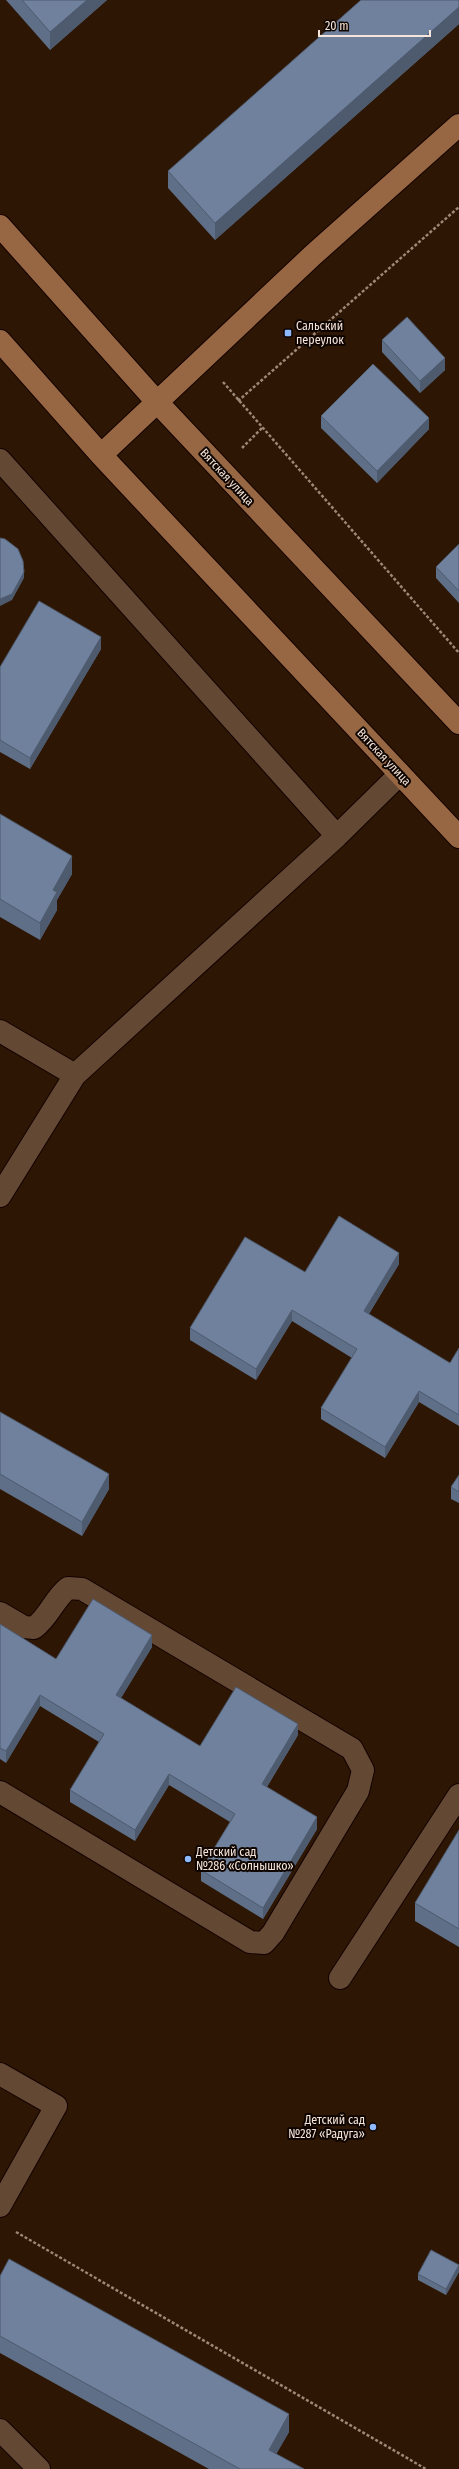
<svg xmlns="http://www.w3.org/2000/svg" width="459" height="2469" font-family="'Fira Sans Condensed',sans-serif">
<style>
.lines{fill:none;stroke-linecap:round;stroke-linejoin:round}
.minor-casing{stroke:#140200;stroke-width:24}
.major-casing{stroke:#140200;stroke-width:24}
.path{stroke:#9c8879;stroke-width:2.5;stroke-dasharray:3 2;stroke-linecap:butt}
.minor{stroke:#634834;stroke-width:22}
.major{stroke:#966742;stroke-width:22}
.wall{fill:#5f6f87}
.shaded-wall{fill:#4e5a6e}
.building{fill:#6f819d;stroke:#4e5a6e}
.poi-dot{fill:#8eb9fd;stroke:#0e0501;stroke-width:1.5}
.labels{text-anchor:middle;stroke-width:4;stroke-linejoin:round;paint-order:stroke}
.poi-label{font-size:12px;fill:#f6e5da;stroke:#0e0501;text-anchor:start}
.street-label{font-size:12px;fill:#f6e5da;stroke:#0e0501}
</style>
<rect width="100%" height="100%" fill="#2d1603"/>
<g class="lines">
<defs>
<path id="minor" d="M 0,460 L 337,836
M 0,1031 L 75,1075
M 0,1196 L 75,1075 L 337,836 L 400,774
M 0,1613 L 24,1627 L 34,1628 C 49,1617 54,1599 68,1588 L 82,1589 L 352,1749 L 363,1770 L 358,1791 L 273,1933 L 264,1943 L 250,1942 L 0,1792
M 340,1978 L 459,1795
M 0,2074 L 56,2106 L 0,2206
M 0,2430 L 39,2469"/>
<path id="major" d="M 0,226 L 157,402 L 459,723
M 0,341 L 101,455 L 459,837
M 101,455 L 313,255 L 459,125"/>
</defs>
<!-- minor casing -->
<use href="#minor" class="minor-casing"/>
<!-- major casing -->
<use href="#major" class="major-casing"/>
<!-- path -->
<path class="path" d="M 223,382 L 459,653
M 238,401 L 459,207
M 242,448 L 262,428
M 16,2232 L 426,2469"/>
<!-- minor -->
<use href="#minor" class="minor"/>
<!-- major -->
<use href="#major" class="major"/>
</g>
<!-- wall -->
<path class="wall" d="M 6,0 L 107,0 L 50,50 Z
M 459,0 L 459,24 L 215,240 L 168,188 L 168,171 Z
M 382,340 L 445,370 L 420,393 L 382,352 Z
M 321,416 L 429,429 L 377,483 L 321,428 Z
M 459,544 L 459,603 L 436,578 L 436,567 Z
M 101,649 L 30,769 L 0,752 L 0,667 Z
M 0,814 L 72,874 L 57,900 L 57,910 L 40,940 L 0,917 Z
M 399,1264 L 369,1314 L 450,1363 L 459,1348 L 459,1426 L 419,1402 L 385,1458 L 321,1419 L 321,1408 L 352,1358 L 292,1321 L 256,1380 L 190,1340 L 190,1328 L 305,1272 Z
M 0,1412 L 109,1489 L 82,1536 L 0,1489 Z
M 459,1475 L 459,1503 L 451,1499 L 451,1487 Z
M 0,1624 L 56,1659 L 152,1647 L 121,1698 L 200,1746 L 298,1735 L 267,1787 L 317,1829 L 263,1919 L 201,1881 L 201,1870 L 230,1822 L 169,1785 L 135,1841 L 70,1802 L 70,1790 L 99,1742 L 40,1706 L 6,1763 L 0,1759 Z
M 459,1830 L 459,1947 L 415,1921 L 415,1903 Z
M 459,2265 L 459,2272 L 446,2295 L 418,2280 L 418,2274 Z
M 0,2276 L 289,2432 L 276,2454 L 304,2469 L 209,2469 L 0,2353 Z"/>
<!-- shaded-wall -->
<path class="shaded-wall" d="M 87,0 L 107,0 L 50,50 L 50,32 Z
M 459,7 L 459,24 L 215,240 L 215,223 Z
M 445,358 L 445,370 L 420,393 L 420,381 Z
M 429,418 L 429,429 L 377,483 L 377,471 Z
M 24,572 L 24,578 L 12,600 L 0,606 L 0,599 Z
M 101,637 L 101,649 L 30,769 L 30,758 Z
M 72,856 L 72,874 L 57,900 L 57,910 L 40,940 L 40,923 L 53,890 Z
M 399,1253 L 399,1264 L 364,1322 L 364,1311 Z
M 292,1310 L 292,1321 L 256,1380 L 256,1369 Z
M 419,1391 L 419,1402 L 385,1458 L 385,1447 Z
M 109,1474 L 109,1489 L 82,1536 L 82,1522 Z
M 152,1635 L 152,1647 L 116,1706 L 116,1695 Z
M 40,1695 L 40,1706 L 6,1763 L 6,1751 Z
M 298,1724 L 298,1735 L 262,1795 L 262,1784 Z
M 169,1774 L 169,1785 L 135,1841 L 135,1830 Z
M 317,1817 L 317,1829 L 263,1919 L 263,1908 Z
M 459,2265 L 459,2272 L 446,2295 L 446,2289 Z
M 289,2414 L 289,2432 L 269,2467 L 269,2450 Z"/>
<!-- building -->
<path class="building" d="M 22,0 L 87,0 L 50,32 Z
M 361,0 L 459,0 L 459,7 L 215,223 L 168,171 Z
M 407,317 L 445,358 L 420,381 L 382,340 Z
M 373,364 L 429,418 L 377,471 L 321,416 Z
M 0,538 L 5,539 L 18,549 L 23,561 L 24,572 L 12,594 L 0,599 Z
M 459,544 L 459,591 L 436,567 Z
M 39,601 L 101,637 L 30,758 L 0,740 L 0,667 Z
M 0,814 L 72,856 L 53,890 L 57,892 L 40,923 L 0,899 Z
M 339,1216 L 399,1253 L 364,1311 L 450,1363 L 459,1348 L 459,1415 L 419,1391 L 385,1447 L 321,1408 L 357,1349 L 292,1310 L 256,1369 L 190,1328 L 245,1237 L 305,1272 Z
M 0,1412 L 109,1474 L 82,1522 L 0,1474 Z
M 459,1475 L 459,1492 L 451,1487 Z
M 93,1599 L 152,1635 L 116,1695 L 200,1746 L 236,1687 L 298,1724 L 262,1784 L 317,1817 L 263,1908 L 201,1870 L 235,1814 L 169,1774 L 135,1830 L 70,1790 L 104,1734 L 40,1695 L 6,1751 L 0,1748 L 0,1624 L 56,1659 Z
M 459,1830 L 459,1929 L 415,1903 Z
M 431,2250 L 459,2265 L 446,2289 L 418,2274 Z
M 9,2259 L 289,2414 L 269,2450 L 304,2469 L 240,2469 L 0,2336 L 0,2276 Z"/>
<!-- markers -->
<g class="poi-dot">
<rect x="284" y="329" width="8" height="8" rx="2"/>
<circle cx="188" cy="1859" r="4"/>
<circle cx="373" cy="2127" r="4"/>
</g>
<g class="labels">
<!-- poi labels -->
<g class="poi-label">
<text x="296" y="330">Сальский<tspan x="296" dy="14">переулок</tspan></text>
<text x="196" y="1856">Детский сад<tspan x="196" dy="14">№286 «Солнышко»</tspan></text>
<text x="365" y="2124" text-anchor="end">Детский сад<tspan x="365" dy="14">№287 «Радуга»</tspan></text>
</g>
<!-- street labels -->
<g class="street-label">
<text transform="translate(227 477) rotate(47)" y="4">Вятская улица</text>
<text transform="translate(384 757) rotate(47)" y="4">Вятская улица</text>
</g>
</g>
<!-- scale -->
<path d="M319 30v6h111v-6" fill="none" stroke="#f6e5da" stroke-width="2"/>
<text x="325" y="30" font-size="12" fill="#f6e5da" stroke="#0e0501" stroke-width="3" paint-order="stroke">20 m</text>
</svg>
